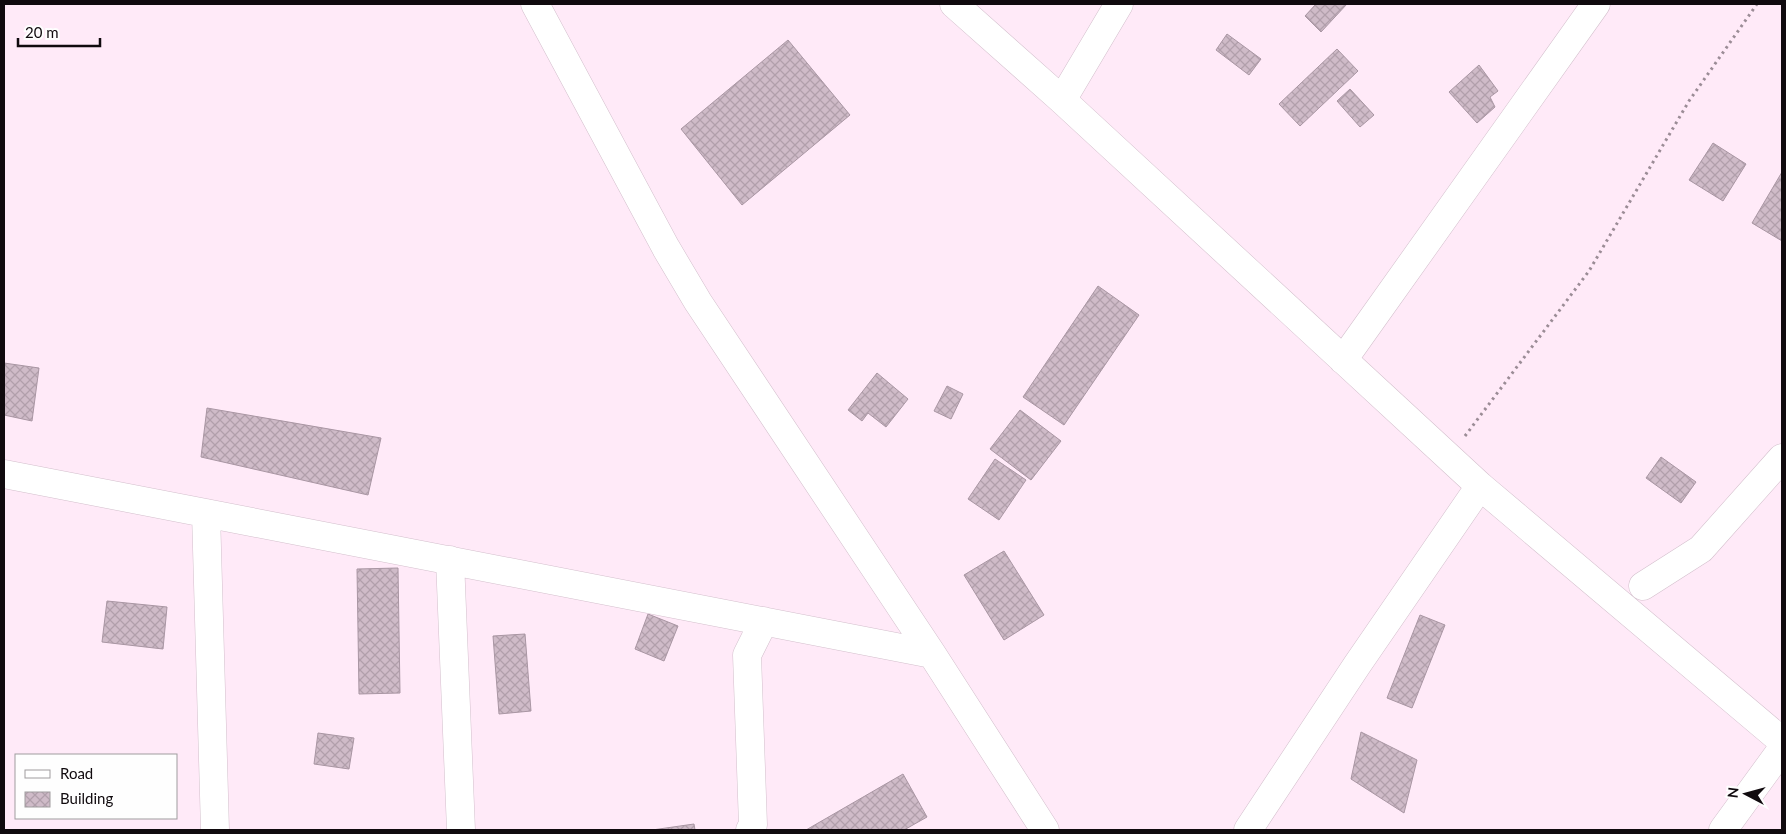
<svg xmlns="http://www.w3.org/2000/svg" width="1786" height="834" font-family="Lato,sans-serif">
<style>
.building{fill:url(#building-cross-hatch);stroke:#a996a3}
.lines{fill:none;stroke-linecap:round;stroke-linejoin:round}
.street-casing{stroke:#d3bfcc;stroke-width:29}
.path{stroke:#9b8c96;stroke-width:3;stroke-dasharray:2.5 4;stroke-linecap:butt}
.street{stroke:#fff;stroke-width:28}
</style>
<defs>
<pattern id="building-cross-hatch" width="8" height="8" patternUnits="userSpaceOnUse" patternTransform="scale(1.25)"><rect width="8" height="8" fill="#cfbbc8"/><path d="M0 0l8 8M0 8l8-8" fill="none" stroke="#b19fab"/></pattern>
</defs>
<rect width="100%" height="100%" fill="#ffeaf8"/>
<!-- building -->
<path class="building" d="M 1316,4 L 1347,4 L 1321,32 L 1305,16 Z
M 1227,34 L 1261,59 L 1249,75 L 1216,50 Z
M 788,40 L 850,115 L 742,205 L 681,129 Z
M 1337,49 L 1358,71 L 1300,126 L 1279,104 Z
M 1479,65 L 1498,91 L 1490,97 L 1495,107 L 1477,123 L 1449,92 Z
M 1350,89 L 1374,115 L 1360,127 L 1337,101 Z
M 1713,143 L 1746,164 L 1723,201 L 1689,180 Z
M 1782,172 L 1782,241 L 1752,223 Z
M 1098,286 L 1139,315 L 1064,425 L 1023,397 Z
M 4,363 L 39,368 L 32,421 L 4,415 Z
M 877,373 L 908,399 L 886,427 L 868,413 L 862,421 L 848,410 Z
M 947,386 L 963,394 L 951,419 L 934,411 Z
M 207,408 L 381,438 L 368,495 L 201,457 Z
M 1020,410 L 1061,441 L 1031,480 L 990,449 Z
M 1661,457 L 1696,482 L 1681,503 L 1646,478 Z
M 995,459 L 1026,480 L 999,520 L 968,499 Z
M 1004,551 L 1044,615 L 1004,640 L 964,575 Z
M 398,568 L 400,693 L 359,694 L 357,569 Z
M 107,601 L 167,607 L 163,649 L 102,642 Z
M 648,614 L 678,626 L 664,661 L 635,649 Z
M 1420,615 L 1445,625 L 1412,708 L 1387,698 Z
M 525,634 L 531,711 L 499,714 L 493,636 Z
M 1361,732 L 1417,760 L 1404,813 L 1351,779 Z
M 318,733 L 354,738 L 349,769 L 314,764 Z
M 903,774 L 927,817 L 904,830 L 806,830 Z
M 694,824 L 695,830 L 652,830 Z"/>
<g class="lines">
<defs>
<path id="street" d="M 535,4 L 666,248 L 698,302 L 932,654 L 1045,830
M 954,4 L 1062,100 L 1480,486 L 1782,741
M 1062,100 L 1119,4
M 1343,360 L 1596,4
M 4,474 L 932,654
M 206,513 L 215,830
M 450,560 L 461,830
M 1643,586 L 1701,549 L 1782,458
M 750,830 L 753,825 L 747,655 L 764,621
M 1248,830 L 1357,665 L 1480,486
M 1723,830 L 1782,749"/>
</defs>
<!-- street casing -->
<use href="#street" class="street-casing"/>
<!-- path -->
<path class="path" d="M 1465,436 L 1589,271 L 1689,101 L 1757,4"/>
<!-- street -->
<use href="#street" class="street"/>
</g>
<!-- border -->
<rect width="1786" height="834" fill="none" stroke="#100a0e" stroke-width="10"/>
<!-- legend -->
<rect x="15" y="754" width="162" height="65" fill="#fefefe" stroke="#9f9c9e"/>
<rect x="25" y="770" width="25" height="8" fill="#ffffff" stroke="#9f9c9e"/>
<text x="60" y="779" font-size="15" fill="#100a0e">Road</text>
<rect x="25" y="792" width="25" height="15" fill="url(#building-cross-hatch)" stroke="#9f9c9e"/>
<text x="60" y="804" font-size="15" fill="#100a0e">Building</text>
<!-- north arrow -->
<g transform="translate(1746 794) rotate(276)" stroke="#fefefe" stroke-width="4" paint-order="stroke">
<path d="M0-4L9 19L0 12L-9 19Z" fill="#100a0e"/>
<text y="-8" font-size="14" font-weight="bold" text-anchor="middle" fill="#100a0e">N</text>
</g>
<!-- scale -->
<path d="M18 38v8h82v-8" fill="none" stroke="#100a0e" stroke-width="2.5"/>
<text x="25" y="38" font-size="15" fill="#100a0e" stroke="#fefefe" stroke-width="4" paint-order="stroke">20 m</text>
</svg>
